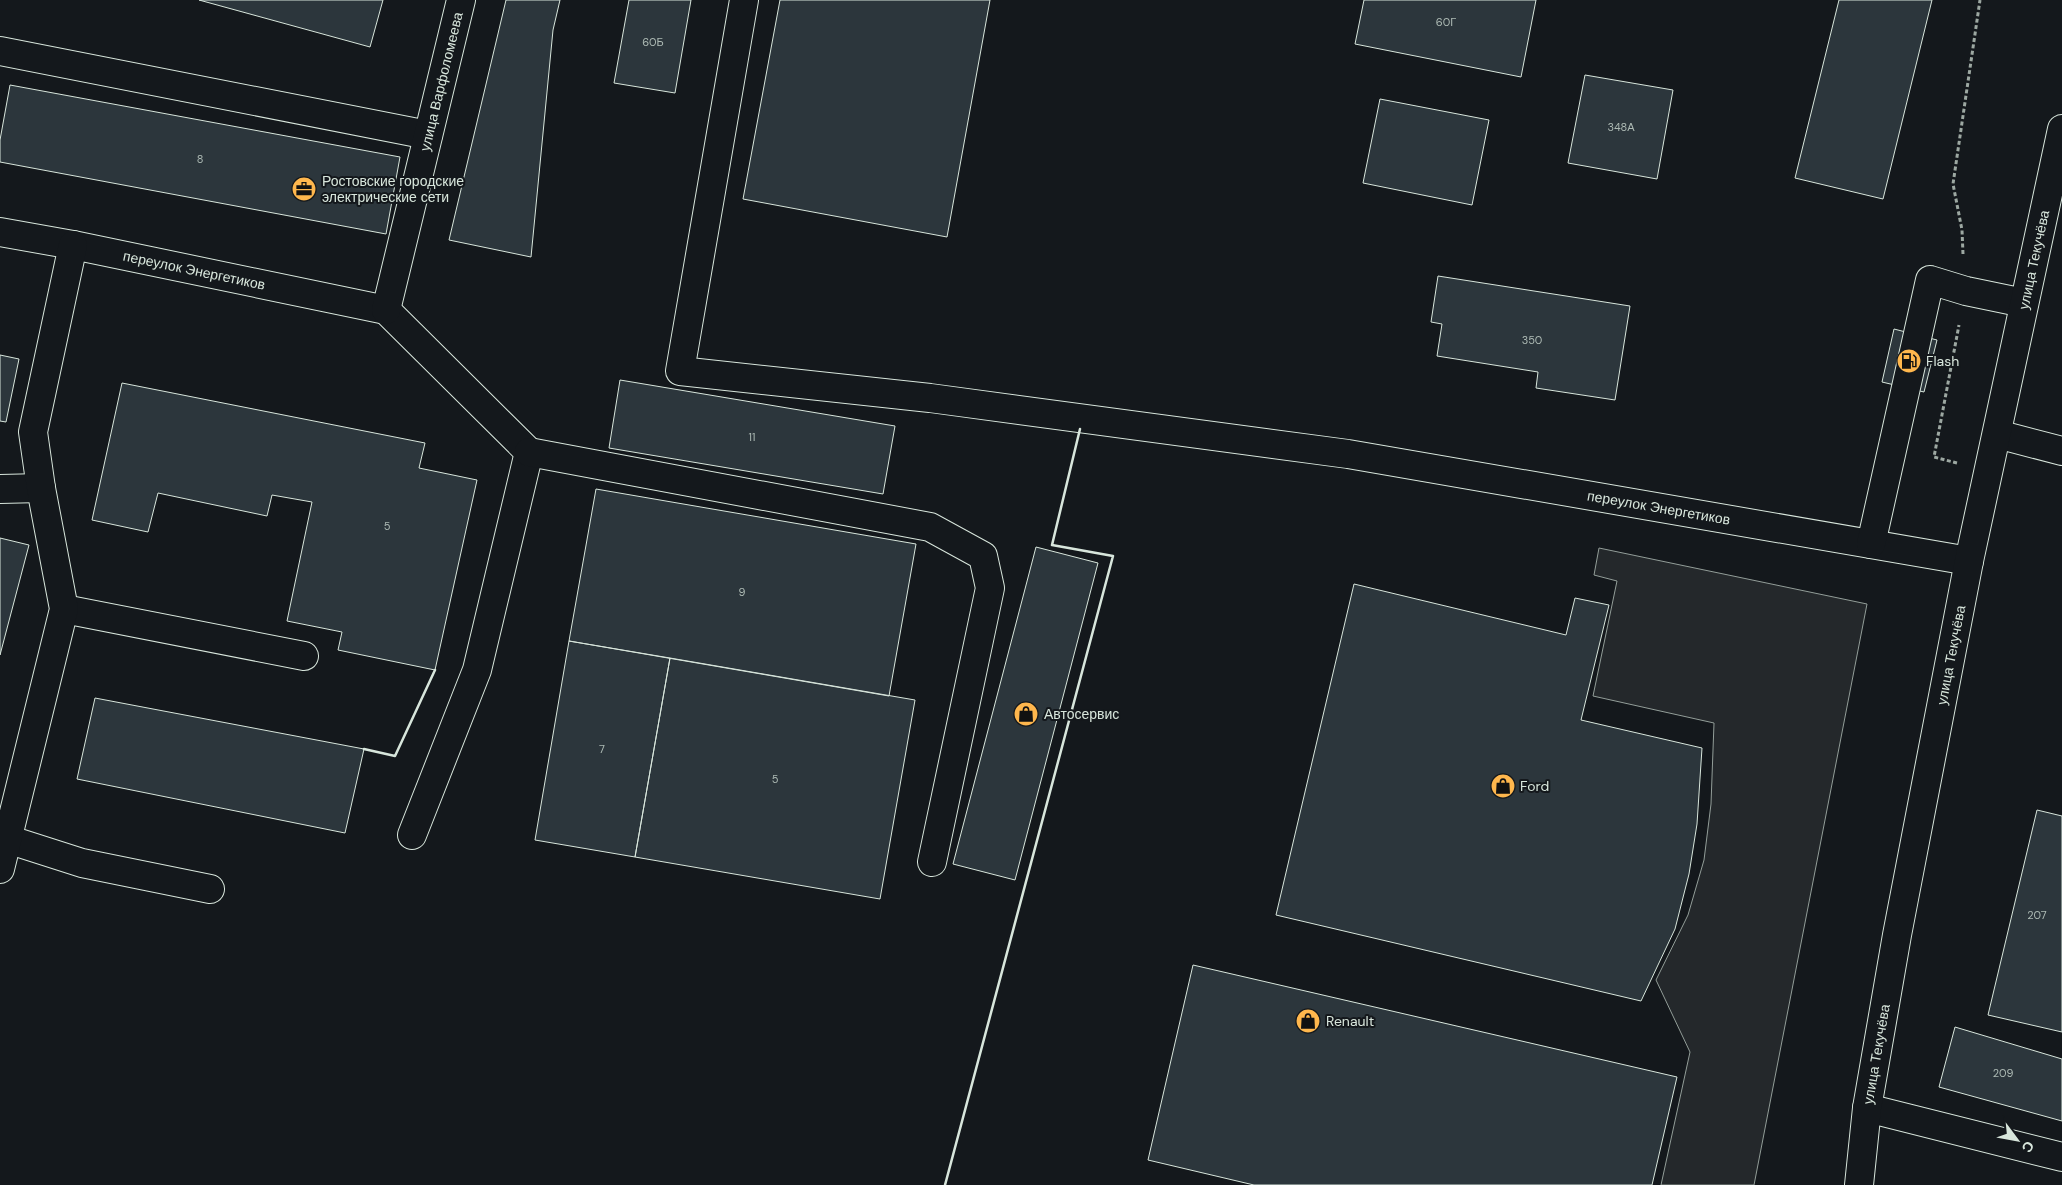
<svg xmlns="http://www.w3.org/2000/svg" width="2062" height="1185" font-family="'DM Sans',sans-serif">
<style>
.parking{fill:#24282b;stroke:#939e99}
.building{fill:#2c363c;stroke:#d8e6dc}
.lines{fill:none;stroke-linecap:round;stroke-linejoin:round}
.minor-casing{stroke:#d8e6dc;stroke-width:30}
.major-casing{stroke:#d8e6dc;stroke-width:30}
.path{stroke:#9da8a2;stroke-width:3;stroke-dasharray:4 2.5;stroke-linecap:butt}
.minor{stroke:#14181c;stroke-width:28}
.major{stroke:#14181c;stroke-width:28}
.wall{stroke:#d8e6dc;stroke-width:2.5}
.labels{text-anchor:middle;stroke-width:4;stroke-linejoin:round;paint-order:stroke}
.number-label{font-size:11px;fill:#adbab4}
.street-label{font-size:14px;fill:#d8e6dc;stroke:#14181c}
.poi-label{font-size:14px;fill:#d8e6dc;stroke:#14181c;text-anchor:start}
</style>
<rect width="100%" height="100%" fill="#14181c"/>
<!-- parking -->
<path class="parking" d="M 1599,548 L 1867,604 L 1754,1185 L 1661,1185 L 1690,1052 L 1656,980 L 1688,915 L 1704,860 L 1711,804 L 1714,723 L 1593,696 L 1617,581 L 1594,575 Z"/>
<!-- building -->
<path class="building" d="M 199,0 L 383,0 L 370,47 Z
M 506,0 L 560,0 L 553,30 L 531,257 L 449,240 Z
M 629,0 L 691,0 L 675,93 L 614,83 Z
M 780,0 L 990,0 L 947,237 L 743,199 Z
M 1364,0 L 1536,0 L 1521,77 L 1355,44 Z
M 1839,0 L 1932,0 L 1883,199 L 1795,178 Z
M 1585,75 L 1673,90 L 1657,179 L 1568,163 Z
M 10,85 L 400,157 L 386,234 L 0,162 L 0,140 Z
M 1380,99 L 1489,120 L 1472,205 L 1363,183 Z
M 1438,276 L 1630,306 L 1615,400 L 1536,388 L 1538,372 L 1437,356 L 1442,324 L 1431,322 Z
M 1894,329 L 1937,340 L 1924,392 L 1882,382 Z
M 0,355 L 19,359 L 6,422 L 0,421 Z
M 620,380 L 895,426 L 883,494 L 609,448 Z
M 122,383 L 425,443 L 419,468 L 477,480 L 435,670 L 338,650 L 342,632 L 287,621 L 312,502 L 272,495 L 267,516 L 158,493 L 148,532 L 92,520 Z
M 596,489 L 916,544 L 889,696 L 569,641 Z
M 0,538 L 29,545 L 0,655 Z
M 1036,547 L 1098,563 L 1015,880 L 953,864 Z
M 1354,584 L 1566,635 L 1575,598 L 1609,605 L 1581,720 L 1702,748 L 1697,824 L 1689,874 L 1675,929 L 1641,1001 L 1276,915 Z
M 569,641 L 670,658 L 635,857 L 535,840 Z
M 670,658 L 915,700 L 880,899 L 635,857 Z
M 95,698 L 364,749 L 345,833 L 77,779 Z
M 2037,810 L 2062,816 L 2062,1032 L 1988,1015 Z
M 1193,965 L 1677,1077 L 1652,1185 L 1254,1185 L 1148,1160 Z
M 1955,1027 L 2062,1059 L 2062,1121 L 1939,1087 Z"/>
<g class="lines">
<defs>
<g id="minor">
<path id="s1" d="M 744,0 L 680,371 L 930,398 L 1348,454 L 1969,561"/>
<path d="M 0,51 L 428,135"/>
<path id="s2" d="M 0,232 L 73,245 L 386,310"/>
<path d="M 386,310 L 529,452 L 477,670 L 412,835"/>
<path id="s3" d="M 386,310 L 461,0"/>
<path d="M 1997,434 L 2062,451"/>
<path d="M 529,452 L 930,527 L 983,556 L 990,588 L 932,862"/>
<path d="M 0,489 L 41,488"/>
<path d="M 1871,544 L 1930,280 L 1966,291 L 2024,303"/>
<path d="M 64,609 L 304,656"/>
<path d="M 7,839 L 82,863 L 210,889"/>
<path d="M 0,869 L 64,609 L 41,488 L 33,432 L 73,245"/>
<path d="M 1867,1108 L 2062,1157"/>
</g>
<g id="major">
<path id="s4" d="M 1859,1185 L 1867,1108 L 1897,935 L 1969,561 L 2062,129"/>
</g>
</defs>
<!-- minor casing -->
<use href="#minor" class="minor-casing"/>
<!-- major casing -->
<use href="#major" class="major-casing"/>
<!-- path -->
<path class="path" d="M 1963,254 L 1962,230 L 1953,184 L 1980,0
M 1957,463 L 1934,457 L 1959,325"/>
<!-- minor -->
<use href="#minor" class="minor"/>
<!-- major -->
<use href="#major" class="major"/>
<!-- wall -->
<path class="wall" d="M 364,749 L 395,756 L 435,670
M 945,1185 L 1113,556 L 1052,545 L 1080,429"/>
</g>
<!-- icons -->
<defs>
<symbol id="office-disc" viewBox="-11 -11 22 22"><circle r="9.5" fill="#ffb74d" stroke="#14181c"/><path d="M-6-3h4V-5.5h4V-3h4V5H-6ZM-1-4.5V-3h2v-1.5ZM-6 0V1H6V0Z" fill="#111"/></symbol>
<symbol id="fuel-disc" viewBox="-11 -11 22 22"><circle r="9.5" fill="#ffb74d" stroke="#14181c"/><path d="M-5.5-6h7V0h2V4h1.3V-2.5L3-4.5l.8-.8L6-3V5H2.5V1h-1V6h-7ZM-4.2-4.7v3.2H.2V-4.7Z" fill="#111"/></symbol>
<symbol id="shop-disc" viewBox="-11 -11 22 22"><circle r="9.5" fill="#ffb74d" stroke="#14181c"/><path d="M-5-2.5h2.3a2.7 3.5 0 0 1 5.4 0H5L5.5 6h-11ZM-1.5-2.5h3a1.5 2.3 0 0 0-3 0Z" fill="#111"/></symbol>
</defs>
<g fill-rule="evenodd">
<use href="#office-disc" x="290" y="175" width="28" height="28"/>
<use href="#fuel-disc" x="1895" y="347" width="28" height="28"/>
<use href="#shop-disc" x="1012" y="700" width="28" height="28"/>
<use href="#shop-disc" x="1489" y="772" width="28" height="28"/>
<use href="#shop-disc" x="1294" y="1007" width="28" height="28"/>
</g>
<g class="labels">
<!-- number labels -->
<g class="number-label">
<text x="1446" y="26">60Г</text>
<text x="653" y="46">60Б</text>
<text x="1621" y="131">348А</text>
<text x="200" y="163">8</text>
<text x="1532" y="344">350</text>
<text x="752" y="441">11</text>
<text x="387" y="530">5</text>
<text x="742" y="596">9</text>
<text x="602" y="753">7</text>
<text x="775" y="783">5</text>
<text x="2037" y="919">207</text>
<text x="2003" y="1077">209</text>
</g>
<!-- street labels -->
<g class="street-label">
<text dy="5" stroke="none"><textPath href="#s3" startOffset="235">улица Варфоломеева</textPath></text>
<text dy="5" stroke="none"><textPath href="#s4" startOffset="942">улица Текучёва</textPath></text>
<text dy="5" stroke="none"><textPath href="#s2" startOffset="198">переулок Энергетиков</textPath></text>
<text dy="5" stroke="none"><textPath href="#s1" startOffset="1365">переулок Энергетиков</textPath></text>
<text dy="5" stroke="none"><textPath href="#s4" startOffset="538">улица Текучёва</textPath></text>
<text dy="5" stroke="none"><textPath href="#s4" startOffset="132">улица Текучёва</textPath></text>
</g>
<!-- poi labels -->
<g class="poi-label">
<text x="322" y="186">Ростовские городские<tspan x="322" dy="16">электрические сети</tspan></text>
<text x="1926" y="366">Flash</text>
<text x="1044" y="719">Автосервис</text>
<text x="1520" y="791">Ford</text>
<text x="1326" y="1026">Renault</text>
</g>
</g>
<!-- north arrow -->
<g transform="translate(2017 1140) rotate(122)" stroke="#14181c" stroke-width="4" paint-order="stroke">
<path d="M0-4L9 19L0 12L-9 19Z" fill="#d8e6dc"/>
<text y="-8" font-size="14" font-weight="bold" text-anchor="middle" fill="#d8e6dc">С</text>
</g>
</svg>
